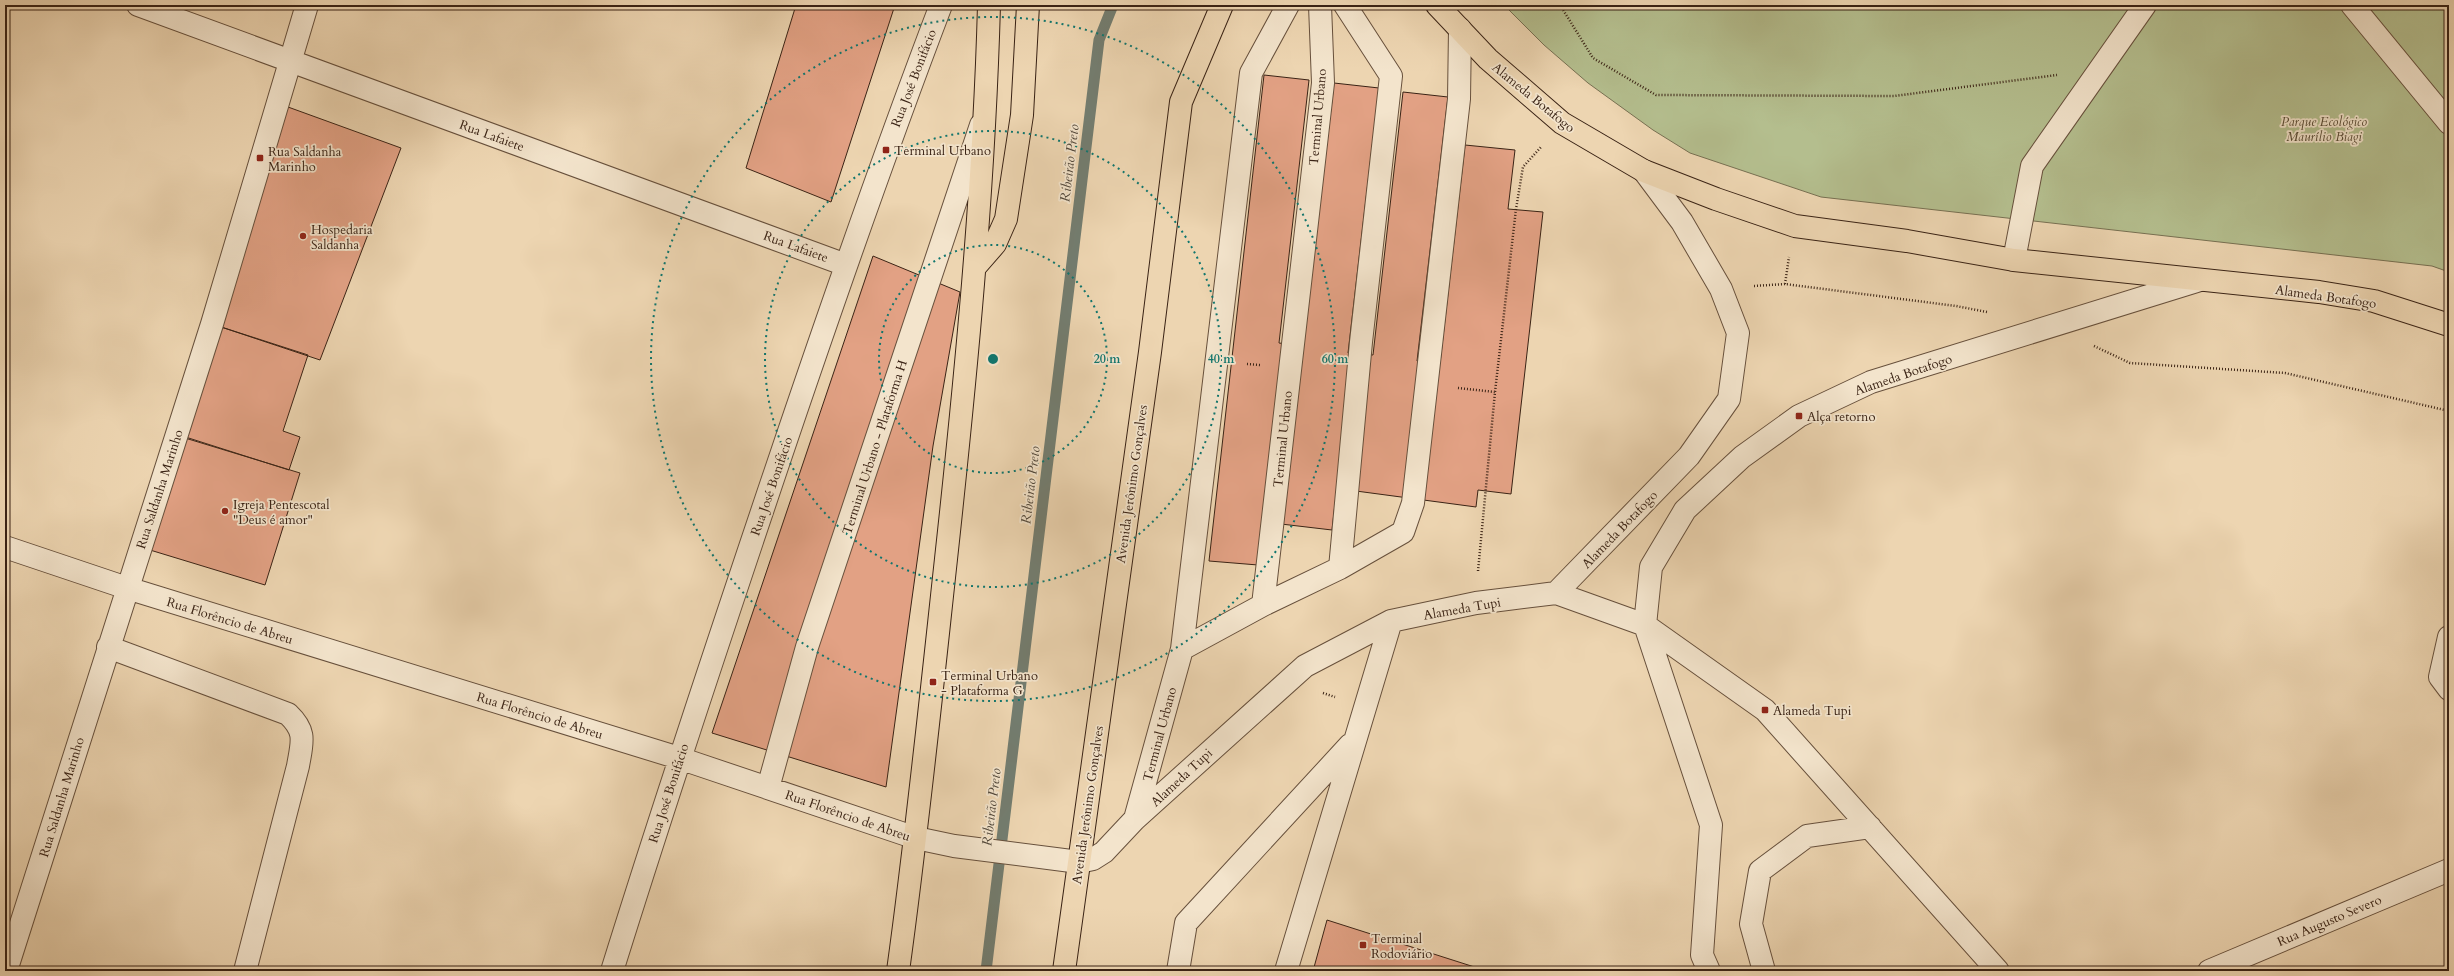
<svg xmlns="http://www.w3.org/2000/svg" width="2454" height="976" font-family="Cardo,serif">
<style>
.green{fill:#b4be8e;stroke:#777052}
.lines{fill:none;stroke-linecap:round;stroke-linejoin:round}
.stream{stroke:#737d70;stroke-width:11}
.building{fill:#e2a184;stroke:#3a2315}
.minor-casing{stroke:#67503c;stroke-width:24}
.major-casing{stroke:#3a2315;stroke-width:24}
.path{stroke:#3a2315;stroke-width:2.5;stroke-dasharray:1 2;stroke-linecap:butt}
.minor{stroke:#f3e4cc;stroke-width:22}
.major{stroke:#edd5b1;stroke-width:22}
.ring{fill:none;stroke:#0f766e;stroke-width:2;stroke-dasharray:2 4}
.poi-dot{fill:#8f2418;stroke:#f3e4cc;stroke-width:1.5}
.labels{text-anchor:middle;stroke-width:3.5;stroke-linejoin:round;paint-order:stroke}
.street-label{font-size:13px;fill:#3a2315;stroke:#f3e4cc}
.park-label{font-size:13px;font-style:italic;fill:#584a33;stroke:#f3e4cc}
.poi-label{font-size:13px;fill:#3a2315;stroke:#f3e4cc;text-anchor:start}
.water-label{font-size:14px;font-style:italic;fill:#52483b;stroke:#f3e4cc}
.centre{fill:#0f766e;stroke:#f3e4cc;stroke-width:2}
.ring-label{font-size:12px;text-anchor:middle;font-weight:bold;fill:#0f766e;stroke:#f3e4cc;stroke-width:3.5;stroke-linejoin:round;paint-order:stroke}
</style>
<rect width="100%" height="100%" fill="#edd5b1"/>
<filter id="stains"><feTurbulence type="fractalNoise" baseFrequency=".005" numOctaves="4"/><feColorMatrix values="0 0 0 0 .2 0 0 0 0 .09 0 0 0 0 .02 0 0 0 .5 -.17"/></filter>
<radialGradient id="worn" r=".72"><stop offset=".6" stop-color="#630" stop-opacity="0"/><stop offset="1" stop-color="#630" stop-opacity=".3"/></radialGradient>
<!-- green -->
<path class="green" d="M 1504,5 L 2449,5 L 2449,272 L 2432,266 L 1821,197 L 1690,153 L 1653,130 L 1588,83 L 1544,45 Z"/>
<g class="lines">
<!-- stream -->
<path class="stream" d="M 986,971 L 1099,40 L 1113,5"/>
</g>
<!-- building -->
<path class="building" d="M 796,5 L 895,5 L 831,202 L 746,168 Z
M 1264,75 L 1309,80 L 1279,343 L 1303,346 L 1334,83 L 1379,88 L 1348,353 L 1373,355 L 1403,92 L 1448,97 L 1417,361 L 1440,363 L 1465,145 L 1515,150 L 1508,209 L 1543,212 L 1511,494 L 1478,490 L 1476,507 L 1356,491 L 1347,400 L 1332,530 L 1281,524 L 1258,565 L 1209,561 Z
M 277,103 L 401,148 L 320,360 L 212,324 Z
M 873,256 L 960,292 L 933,446 L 886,787 L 712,733 Z
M 212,324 L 308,355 L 283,431 L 300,437 L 289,470 L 176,434 Z
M 185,438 L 300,473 L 265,585 L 150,550 Z
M 1327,920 L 1487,971 L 1313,971 Z"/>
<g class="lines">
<defs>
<path id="minor" d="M 138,5 L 846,265
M 2352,5 L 2449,123
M 2014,260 L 2032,166 L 2145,5
M 5,547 L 127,588 L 679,758 L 916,838 L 954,846 L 1079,862 L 1093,859 L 1104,852 L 1135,819 L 1305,666 L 1391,621 L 1476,603 L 1556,593 L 1645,625 L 1765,710 L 1998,971
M 1340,568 L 1403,532 L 1413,503 L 1459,99 L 1460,29
M 1556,593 L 1689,456 L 1729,399 L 1738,333 L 1721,289 L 1682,222 L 1644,171
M 1263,605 L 1340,568 L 1361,342 L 1391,76 L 1345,5
M 2449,637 L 2440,677 L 2449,689
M 108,647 L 288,714 C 307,732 302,742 298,766 L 245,971
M 1182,649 L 1251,73 L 1288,5
M 768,788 L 807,647 L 981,125
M 1135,819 L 1182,649 L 1263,605 L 1323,83 L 1320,5
M 6,971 L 212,324 L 307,5
M 612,971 C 665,801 721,633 778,464 C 830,310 883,157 941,5
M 1178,971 L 1186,923 L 1350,745
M 1286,971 L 1391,621
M 1709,971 L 1702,955 L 1711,825 L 1645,625 L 1651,567 L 1685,510 L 1742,457 L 1799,416 L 1871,382 L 2200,280
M 1764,971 L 1751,924 L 1760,871 L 1807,836 L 1870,827
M 2209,971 L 2449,870"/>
<path id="major" d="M 1437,5 L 1488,59 L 1562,123 L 1644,171 L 1716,199 L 1795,226 L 1907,241 L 2014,260 L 2319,292 L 2374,301 L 2449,325
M 975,267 L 995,244 L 1006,219 L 1022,115 L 1028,5
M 898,971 C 917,834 931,697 946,559 C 966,375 984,190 989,5
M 1064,971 L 1150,352 L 1181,102 L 1222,5"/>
</defs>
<!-- minor casing -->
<use href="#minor" class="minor-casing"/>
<!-- major casing -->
<use href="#major" class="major-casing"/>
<!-- path -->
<path class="path" d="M 1560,5 L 1593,58 L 1656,95 L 1894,96 L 2057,75
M 1785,284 L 1789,257
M 1754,286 L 1785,284 L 1956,306 L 1987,312
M 2094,346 L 2130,363 L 2285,373 L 2449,411
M 1247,364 L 1260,365
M 1458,388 L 1495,392
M 1478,571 L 1495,392 L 1516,209 L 1523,167 L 1541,147
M 1323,693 L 1335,697"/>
<!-- minor -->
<use href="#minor" class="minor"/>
<!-- major -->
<use href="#major" class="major"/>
</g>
<!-- distance rings -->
<g class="ring">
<circle cx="993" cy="359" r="114"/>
<circle cx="993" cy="359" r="228"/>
<circle cx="993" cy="359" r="342"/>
</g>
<!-- markers -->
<g class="poi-dot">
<rect x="882" y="146" width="8" height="8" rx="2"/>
<rect x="256" y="154" width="8" height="8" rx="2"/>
<circle cx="303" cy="236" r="4"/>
<rect x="1795" y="412" width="8" height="8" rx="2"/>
<circle cx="225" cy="511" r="4"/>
<rect x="929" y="678" width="8" height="8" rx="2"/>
<rect x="1761" y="706" width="8" height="8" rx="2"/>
<rect x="1359" y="941" width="8" height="8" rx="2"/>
</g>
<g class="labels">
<!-- street labels -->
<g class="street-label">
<text transform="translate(913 78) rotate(-69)" y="5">Rua José Bonifácio</text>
<text transform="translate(1534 97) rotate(39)" y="5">Alameda Botafogo</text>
<text transform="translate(1317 117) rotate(-85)" y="5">Terminal Urbano</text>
<text transform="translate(492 135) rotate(20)" y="5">Rua Lafaiete</text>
<text transform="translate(796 246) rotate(20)" y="5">Rua Lafaiete</text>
<text transform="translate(2326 296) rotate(8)" y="5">Alameda Botafogo</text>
<text transform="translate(1903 374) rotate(-19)" y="5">Alameda Botafogo</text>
<text transform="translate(1282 439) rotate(-84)" y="5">Terminal Urbano</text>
<text transform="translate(874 447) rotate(-72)" y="5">Terminal Urbano - Plataforma H</text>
<text transform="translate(1131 484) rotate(-82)" y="5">Avenida Jerônimo Gonçalves</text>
<text transform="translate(771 486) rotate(-71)" y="5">Rua José Bonifácio</text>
<text transform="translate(159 489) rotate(-72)" y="5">Rua Saldanha Marinho</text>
<text transform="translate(1619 529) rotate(-46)" y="5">Alameda Botafogo</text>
<text transform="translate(1462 608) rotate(-10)" y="5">Alameda Tupi</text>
<text transform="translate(230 620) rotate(17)" y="5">Rua Florêncio de Abreu</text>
<text transform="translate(540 715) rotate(17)" y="5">Rua Florêncio de Abreu</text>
<text transform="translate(1159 734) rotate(-75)" y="5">Terminal Urbano</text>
<text transform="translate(1181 777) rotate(-43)" y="5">Alameda Tupi</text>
<text transform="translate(668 793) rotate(-72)" y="5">Rua José Bonifácio</text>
<text transform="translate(61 797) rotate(-73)" y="5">Rua Saldanha Marinho</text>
<text transform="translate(1087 805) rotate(-82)" y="5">Avenida Jerônimo Gonçalves</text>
<text transform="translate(848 815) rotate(19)" y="5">Rua Florêncio de Abreu</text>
<text transform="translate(2329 920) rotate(-23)" y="5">Rua Augusto Severo</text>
</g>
<!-- park labels -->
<g class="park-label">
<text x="2324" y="126">Parque Ecológico<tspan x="2324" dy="15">Maurílio Biagi</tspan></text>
</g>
<!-- poi labels -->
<g class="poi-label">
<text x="894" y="155">Terminal Urbano</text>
<text x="268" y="156">Rua Saldanha<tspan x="268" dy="15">Marinho</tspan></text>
<text x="311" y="234">Hospedaria<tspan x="311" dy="15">Saldanha</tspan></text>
<text x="1807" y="421">Alça retorno</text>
<text x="233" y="509">Igreja Pentescotal<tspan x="233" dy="15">"Deus é amor"</tspan></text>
<text x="941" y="680">Terminal Urbano<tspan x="941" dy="15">- Plataforma G</tspan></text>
<text x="1773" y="715">Alameda Tupi</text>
<text x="1371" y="943">Terminal<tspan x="1371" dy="15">Rodoviário</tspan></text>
</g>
<!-- water labels -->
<g class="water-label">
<text transform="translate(1069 163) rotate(-83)" y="5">Ribeirão Preto</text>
<text transform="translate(1030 485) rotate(-83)" y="5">Ribeirão Preto</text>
<text transform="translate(991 807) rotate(-83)" y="5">Ribeirão Preto</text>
</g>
</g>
<circle cx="993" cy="359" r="6" class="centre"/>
<g class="ring-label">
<text x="1107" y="363">20 m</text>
<text x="1221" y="363">40 m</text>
<text x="1335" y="363">60 m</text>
</g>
<!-- margin -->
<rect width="2454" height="976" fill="none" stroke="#edd5b1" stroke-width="20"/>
<rect x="6" y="6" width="2442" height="964" fill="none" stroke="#3a2315" stroke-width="2"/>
<rect x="10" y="10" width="2434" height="956" fill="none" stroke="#3a2315"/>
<rect width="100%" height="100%" filter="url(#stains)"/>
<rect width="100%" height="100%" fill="url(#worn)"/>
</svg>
